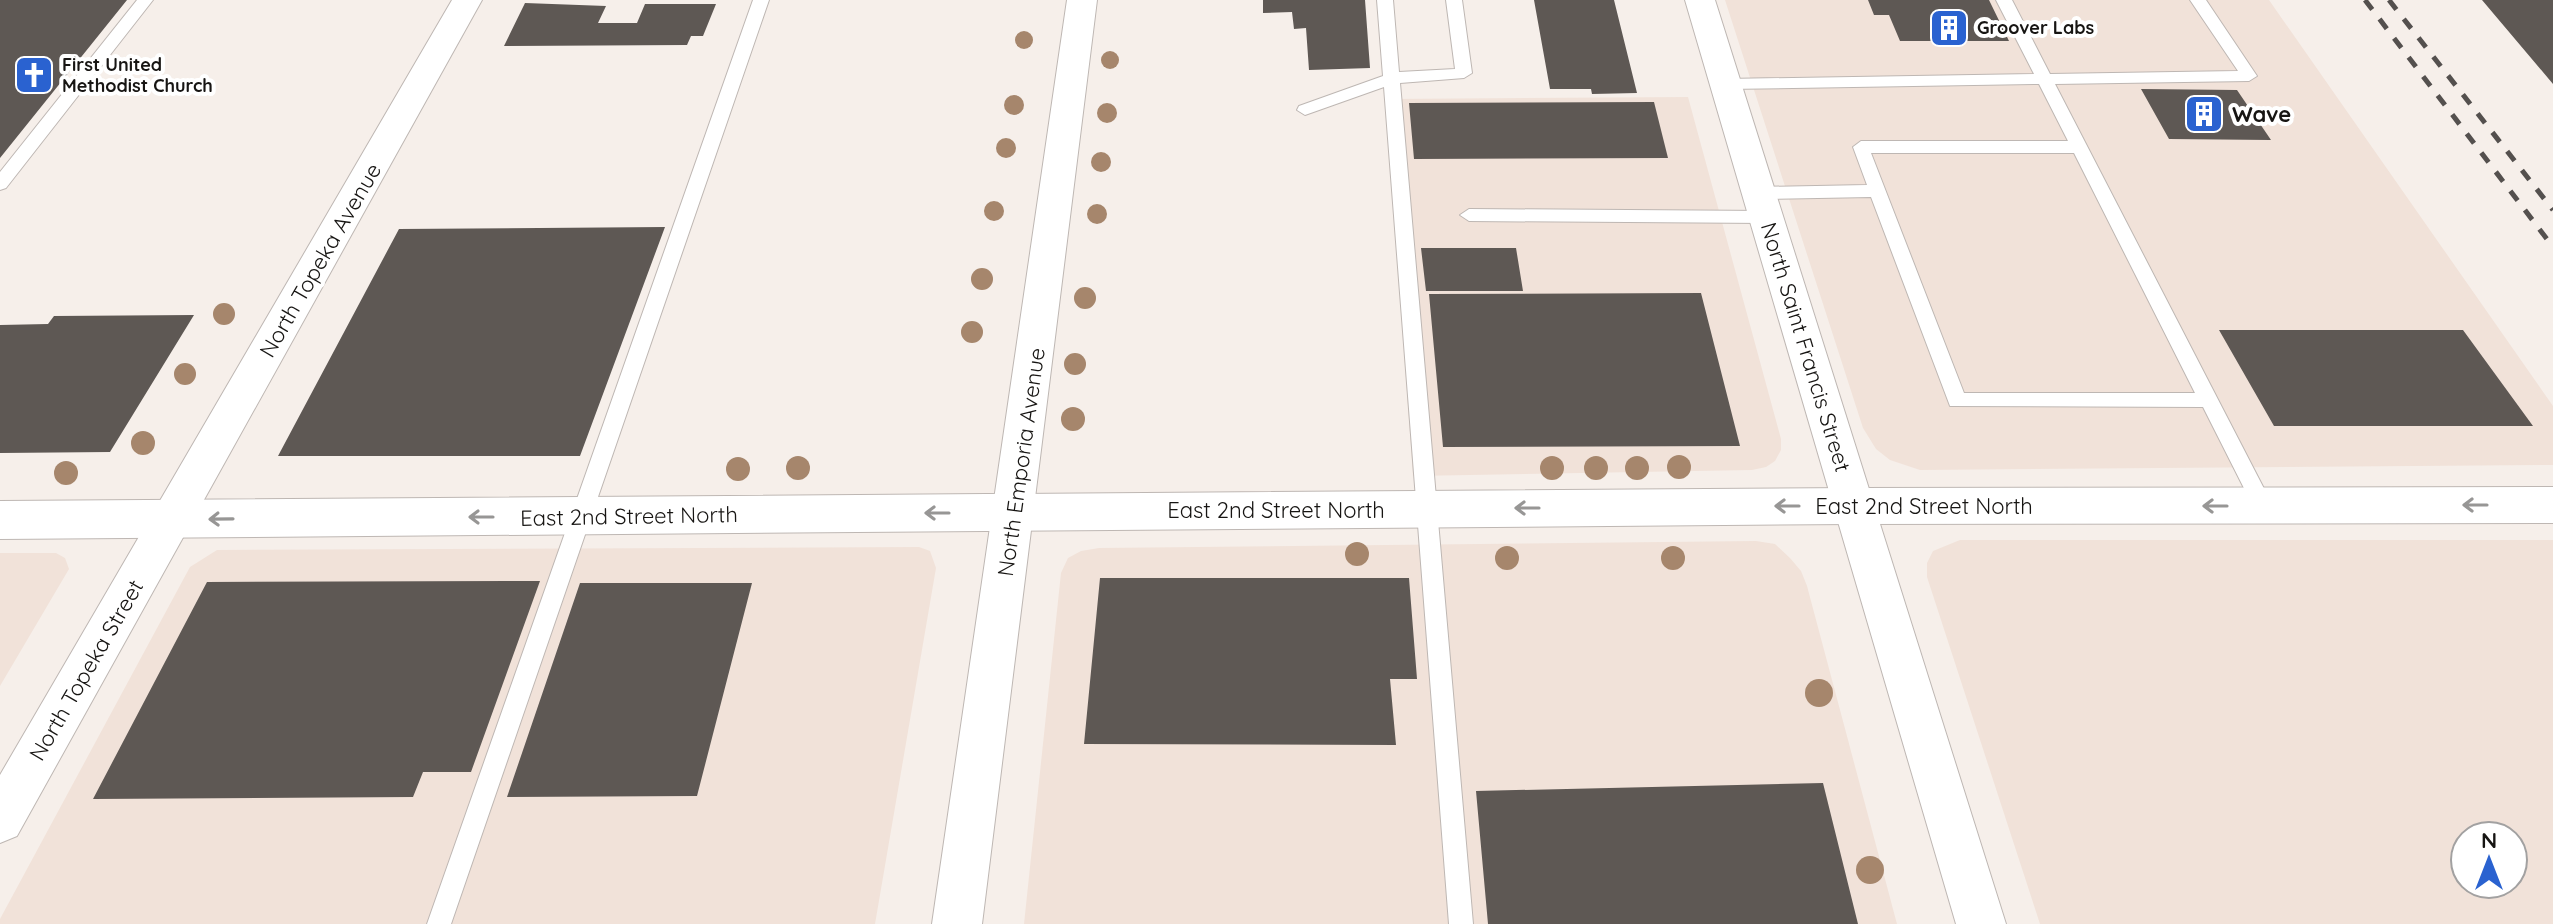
<svg xmlns="http://www.w3.org/2000/svg" width="2553" height="924" font-family="Quicksand,sans-serif">
<style>
.built{fill:#f1e2d9;fill-rule:evenodd}
.building{fill:#5e5854}
.lines{fill:none;stroke-linecap:round;stroke-linejoin:round}
.lane-casing{stroke:#beb7b3;stroke-width:2}
.street-casing{stroke:#beb7b3;stroke-width:2}
.secondary-casing{stroke:#beb7b3;stroke-width:2}
.lane{fill:#fff;fill-rule:evenodd}
.street{fill:#fff;fill-rule:evenodd}
.secondary{fill:#fff;fill-rule:evenodd}
.rail{stroke:#54504e;stroke-width:5;stroke-dasharray:12 12;stroke-linecap:butt}
.tree{fill:#a6866c}
.oneway{stroke:#979695}
.labels{text-anchor:middle;stroke-width:8;stroke-linejoin:round;paint-order:stroke}
.far-poi-label{font-size:18px;font-weight:bold;fill:#171513;stroke:#fff;text-anchor:start}
.poi-label{font-size:22px;font-weight:bold;fill:#171513;stroke:#fff;text-anchor:start}
.street-label{font-size:22px;fill:#171513;stroke:#fff}
</style>
<rect width="100%" height="100%" fill="#f6efea"/>
<!-- built -->
<path class="built" d="M 1725,0 L 2269,0 L 2553,406 L 2553,465 L 1920,470 L 1890,460 L 1876,449 L 1863,428 Z
M 1688,97 L 1781,439 L 1781,450 L 1775,461 L 1766,467 L 1752,470 L 1413,476 L 1386,99 Z
M 1960,540 L 2553,540 L 2553,924 L 2040,924 L 1927,577 L 1927,563 L 1933,551 ZM 2465,836 L 2513,836 L 2513,884 L 2465,884 Z
M 1756,541 L 1775,544 L 1790,558 L 1801,571 L 1807,586 L 1897,924 L 1024,924 L 1061,573 L 1068,558 L 1081,551 L 1099,548 Z
M 919,547 L 930,551 L 936,568 L 875,924 L 0,924 L 0,919 L 190,567 L 217,550 Z
M 0,553 L 56,553 L 65,558 L 69,569 L 0,686 Z"/>
<!-- building -->
<path class="building" d="M 0,0 L 127,0 L 0,158 Z
M 1263,0 L 1365,0 L 1370,68 L 1309,70 L 1306,28 L 1294,29 L 1292,12 L 1263,13 Z
M 1534,0 L 1614,0 L 1637,93 L 1592,94 L 1591,89 L 1550,89 Z
M 1868,0 L 1989,0 L 2009,41 L 1900,41 L 1889,15 L 1874,15 Z
M 2482,0 L 2553,0 L 2553,84 Z
M 525,3 L 606,6 L 598,23 L 637,23 L 645,4 L 716,4 L 703,36 L 691,36 L 687,45 L 504,46 Z
M 2141,89 L 2237,90 L 2271,140 L 2169,139 Z
M 1654,102 L 1668,158 L 1414,159 L 1409,103 Z
M 665,227 L 580,456 L 278,456 L 399,229 Z
M 1421,248 L 1516,248 L 1523,291 L 1426,291 Z
M 1701,293 L 1740,446 L 1443,447 L 1429,294 Z
M 194,315 L 110,452 L 0,453 L 0,325 L 48,324 L 54,316 Z
M 2219,330 L 2463,330 L 2533,426 L 2274,426 Z
M 1100,578 L 1409,578 L 1417,679 L 1390,679 L 1396,745 L 1084,744 Z
M 540,581 L 471,772 L 423,772 L 413,797 L 93,799 L 207,582 Z
M 580,583 L 752,583 L 697,796 L 507,797 Z
M 1823,783 L 1858,924 L 1488,924 L 1476,791 Z"/>
<g class="lines">
<defs>
<path id="lane" d="M 137,0 L 153,0 L 6,188 L 0,190 L 0,172 Z
M 753,0 L 769,0 L 451,924 L 427,924 Z
M 1377,0 L 1393,0 L 1399,72 L 1455,69 L 1446,0 L 1462,0 L 1472,73 L 1464,78 L 1400,83 L 1473,924 L 1449,924 L 1384,87 L 1305,115 L 1297,110 L 1299,106 L 1383,76 Z
M 1996,0 L 2012,0 L 2050,74 L 2238,71 L 2190,0 L 2206,0 L 2257,76 L 2249,81 L 2055,84 L 2273,506 L 2270,512 L 2263,514 L 2256,512 L 2203,407 L 1950,406 L 1871,197 L 1759,199 L 1750,193 L 1759,187 L 1867,185 L 1853,147 L 1861,141 L 2068,141 L 2039,84 L 1726,89 L 1718,84 L 1726,79 L 2034,74 ZM 1871,153 L 2074,153 L 2195,393 L 1964,393 Z
M 1469,209 L 1766,211 L 1775,217 L 1766,223 L 1469,221 L 1460,215 Z"/>
<path id="street" d="M 452,0 L 482,0 L 17,836 L 0,843 L 0,775 Z
M 1067,0 L 1097,0 L 982,924 L 932,924 Z
M 1685,0 L 1715,0 L 2006,924 L 1956,924 Z"/>
<path id="secondary" d="M 2553,487 L 2553,523 L 1854,524 L 0,539 L 0,501 L 1854,488 Z"/>
</defs>
<!-- lane casing -->
<use href="#lane" class="lane-casing"/>
<!-- street casing -->
<use href="#street" class="street-casing"/>
<!-- secondary casing -->
<use href="#secondary" class="secondary-casing"/>
<!-- lane -->
<use href="#lane" class="lane"/>
<!-- street -->
<use href="#street" class="street"/>
<!-- secondary -->
<use href="#secondary" class="secondary"/>
<!-- rail -->
<path class="rail" d="M 2365,0 L 2553,247
M 2389,0 L 2553,210"/>
</g>
<!-- trees -->
<g class="tree">
<circle cx="1024" cy="40" r="9"/>
<circle cx="1110" cy="60" r="9"/>
<circle cx="1014" cy="105" r="10"/>
<circle cx="1107" cy="113" r="10"/>
<circle cx="1006" cy="148" r="10"/>
<circle cx="1101" cy="162" r="10"/>
<circle cx="994" cy="211" r="10"/>
<circle cx="1097" cy="214" r="10"/>
<circle cx="982" cy="279" r="11"/>
<circle cx="1085" cy="298" r="11"/>
<circle cx="224" cy="314" r="11"/>
<circle cx="972" cy="332" r="11"/>
<circle cx="1075" cy="364" r="11"/>
<circle cx="185" cy="374" r="11"/>
<circle cx="1073" cy="419" r="12"/>
<circle cx="143" cy="443" r="12"/>
<circle cx="1679" cy="467" r="12"/>
<circle cx="798" cy="468" r="12"/>
<circle cx="1552" cy="468" r="12"/>
<circle cx="1596" cy="468" r="12"/>
<circle cx="1637" cy="468" r="12"/>
<circle cx="738" cy="469" r="12"/>
<circle cx="66" cy="473" r="12"/>
<circle cx="1357" cy="554" r="12"/>
<circle cx="1507" cy="558" r="12"/>
<circle cx="1673" cy="558" r="12"/>
<circle cx="1819" cy="693" r="14"/>
<circle cx="1870" cy="870" r="14"/>
</g>
<!-- one-way arrows -->
<defs><path id="oneway-shaft" d="M-6 0H5M1.5-3L5.5 0L1.5 3" fill="none" stroke-width="1.6" stroke-linecap="round" stroke-linejoin="round" transform="scale(2)"/></defs>
<g class="oneway">
<use href="#oneway-shaft" transform="translate(2475 505) rotate(180)"/>
<use href="#oneway-shaft" transform="translate(1787 506) rotate(180)"/>
<use href="#oneway-shaft" transform="translate(2215 506) rotate(180)"/>
<use href="#oneway-shaft" transform="translate(1527 508) rotate(180)"/>
<use href="#oneway-shaft" transform="translate(937 513) rotate(180)"/>
<use href="#oneway-shaft" transform="translate(481 517) rotate(180)"/>
<use href="#oneway-shaft" transform="translate(221 519) rotate(179)"/>
</g>
<!-- icons -->
<defs>
<symbol id="building-square" viewBox="-11 -11 22 22"><rect x="-9" y="-9" width="18" height="18" rx="4" fill="#2a62d0" stroke="#fff"/><path d="M-4-6H4V6H1V3H-1V6H-4ZM-2.5-4.3h1.7v1.8h-1.7ZM.8-4.3h1.7v1.8H.8ZM-2.5-1h1.7V.8h-1.7ZM.8-1h1.7V.8H.8Z" fill="#fff"/></symbol>
<symbol id="church-square" viewBox="-11 -11 22 22"><rect x="-9" y="-9" width="18" height="18" rx="4" fill="#2a62d0" stroke="#fff"/><path d="M-1.2-6h2.4v3.5h3.3v2.4h-3.3V6h-2.4V-.1h-3.3v-2.4h3.3Z" fill="#fff"/></symbol>
</defs>
<g fill-rule="evenodd">
<use href="#building-square" x="1927" y="6" width="44" height="44"/>
<use href="#church-square" x="12" y="53" width="44" height="44"/>
<use href="#building-square" x="2182" y="92" width="44" height="44"/>
</g>
<g class="labels">
<!-- far-poi labels -->
<g class="far-poi-label">
<text x="1977" y="34">Groover Labs</text>
<text x="62" y="71">First United<tspan x="62" dy="21">Methodist Church</tspan></text>
</g>
<!-- poi labels -->
<g class="poi-label">
<text x="2232" y="122">Wave</text>
</g>
<!-- street labels -->
<g class="street-label">
<text transform="translate(320 260) rotate(-60)" y="8">North Topeka Avenue</text>
<text transform="translate(1806 347) rotate(73)" y="8">North Saint Francis Street</text>
<text transform="translate(1021 462) rotate(-82)" y="8">North Emporia Avenue</text>
<text x="1924" y="514">East 2nd Street North</text>
<text x="1276" y="518">East 2nd Street North</text>
<text transform="translate(629 516) rotate(-1)" y="8">East 2nd Street North</text>
<text transform="translate(86 670) rotate(-60)" y="8">North Topeka Street</text>
</g>
</g>
<!-- north arrow -->
<g transform="translate(2489 860)"><circle r="38" fill="#ffffff" stroke="#a2a1a1" stroke-width="2"/>
<path d="M0-6L14 30L0 20L-14 30Z" fill="#2a62d0"/>
<text y="-12" font-size="22" font-weight="bold" text-anchor="middle" fill="#171513">N</text>
</g>
</svg>
